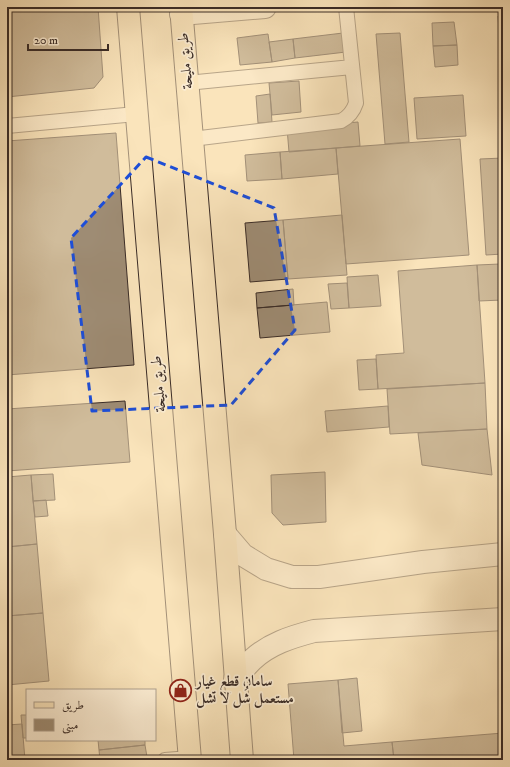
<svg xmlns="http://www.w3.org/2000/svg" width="510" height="767" font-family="'IM FELL DW Pica',Amiri,serif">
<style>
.building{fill:#9e8c74;stroke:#3a2c27}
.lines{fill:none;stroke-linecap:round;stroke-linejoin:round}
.lane-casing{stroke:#6a5a4c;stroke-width:16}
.street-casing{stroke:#6a5a4c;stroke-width:24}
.primary-casing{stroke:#3a2c27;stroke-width:24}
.lane{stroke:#fcedd3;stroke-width:14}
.street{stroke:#fcedd3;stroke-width:22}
.primary{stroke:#fae4bb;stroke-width:22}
.marked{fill:none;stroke:#1d4ed8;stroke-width:3;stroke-dasharray:8 5;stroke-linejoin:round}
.labels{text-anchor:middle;stroke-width:3.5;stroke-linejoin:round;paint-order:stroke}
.street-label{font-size:15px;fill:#3a2c27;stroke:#fcedd3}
.poi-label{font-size:15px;font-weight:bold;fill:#3a2c27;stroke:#fcedd3;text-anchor:start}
</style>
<rect width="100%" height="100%" fill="#fae4bb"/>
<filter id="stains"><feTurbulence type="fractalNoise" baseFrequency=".005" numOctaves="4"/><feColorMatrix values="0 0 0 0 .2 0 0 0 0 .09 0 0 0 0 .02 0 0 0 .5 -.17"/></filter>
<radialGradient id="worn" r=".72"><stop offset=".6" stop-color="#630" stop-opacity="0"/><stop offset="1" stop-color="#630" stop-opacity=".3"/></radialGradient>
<!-- building -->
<path class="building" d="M 7,7 L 98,7 L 103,77 L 94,88 L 7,97 Z
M 503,15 L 503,59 L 501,59 L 498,16 Z
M 454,22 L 457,45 L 433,46 L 432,23 Z
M 343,33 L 346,52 L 295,58 L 293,39 Z
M 400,33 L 409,142 L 385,144 L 376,34 Z
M 268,34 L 272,62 L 240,65 L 237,38 Z
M 293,39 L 295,58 L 272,62 L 269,42 Z
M 457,45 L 458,65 L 435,67 L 433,46 Z
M 299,81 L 301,112 L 272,115 L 269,83 Z
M 270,94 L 272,122 L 258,123 L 256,96 Z
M 463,95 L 466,136 L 417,139 L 414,98 Z
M 358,122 L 360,146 L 289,152 L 287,128 Z
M 116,133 L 134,365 L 7,375 L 7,141 Z
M 460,139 L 469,255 L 346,264 L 336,148 Z
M 336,148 L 338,174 L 282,179 L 280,152 Z
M 280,152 L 282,179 L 247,181 L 245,155 Z
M 503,158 L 503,254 L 486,255 L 480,159 Z
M 342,215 L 347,275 L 288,279 L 283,220 Z
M 283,220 L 288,279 L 250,282 L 245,223 Z
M 500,264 L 502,300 L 479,301 L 477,265 Z
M 477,265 L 485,383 L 378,389 L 376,355 L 404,353 L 398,271 Z
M 378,275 L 381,306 L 349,308 L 347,277 Z
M 347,283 L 349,308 L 331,309 L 328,284 Z
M 293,289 L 294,305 L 257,308 L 256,293 Z
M 327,302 L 330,332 L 260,338 L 257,308 Z
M 376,359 L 378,389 L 359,390 L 357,360 Z
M 485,383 L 487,429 L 390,434 L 387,389 Z
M 125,401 L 130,462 L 7,471 L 7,409 Z
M 388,406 L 389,427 L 327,432 L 325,411 Z
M 487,429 L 492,475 L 422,465 L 418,433 Z
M 325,472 L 326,522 L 283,525 L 272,513 L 271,475 Z
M 53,474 L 55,500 L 33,501 L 31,475 Z
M 31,475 L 37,544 L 7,547 L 7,477 Z
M 46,500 L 48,516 L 35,517 L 33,501 Z
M 37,544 L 43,613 L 7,616 L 7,547 Z
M 43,613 L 49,681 L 7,685 L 7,616 Z
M 357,678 L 362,731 L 342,733 L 338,680 Z
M 338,680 L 344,746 L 392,742 L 394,760 L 294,760 L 288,684 Z
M 21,715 L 27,715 L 27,738 L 23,738 Z
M 22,724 L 25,760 L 7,760 L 7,725 Z
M 503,733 L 503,760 L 394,760 L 392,742 Z
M 98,740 L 145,740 L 145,745 L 99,750 Z
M 145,745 L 147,757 L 120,760 L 100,760 L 99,750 Z"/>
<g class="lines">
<defs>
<path id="lane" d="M 187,83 L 352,67
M 7,126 L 136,114
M 192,139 L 341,121 C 349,117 353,112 356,103 L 346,7
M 165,760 L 190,758"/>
<path id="street" d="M 181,14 L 265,7
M 225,534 L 243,555 L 266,569 L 292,577 L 319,577 L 423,562 L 503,554
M 235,679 C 240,673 246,666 252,660 C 269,644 291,637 314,631 L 503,619"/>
<path id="primary" d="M 128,7 L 190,760
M 181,7 L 225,534 L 242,760"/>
</defs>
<!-- lane casing -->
<use href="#lane" class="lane-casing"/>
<!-- street casing -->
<use href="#street" class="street-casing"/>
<!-- primary casing -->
<use href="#primary" class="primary-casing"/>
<!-- lane -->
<use href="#lane" class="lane"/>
<!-- street -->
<use href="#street" class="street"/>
<!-- primary -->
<use href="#primary" class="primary"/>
</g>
<!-- marked area -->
<path d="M0 0H510V767H0ZM 146,157 L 274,208 L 295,330 L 231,405 L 92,411 L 71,238 Z" fill="#fae4bb" fill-opacity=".55" fill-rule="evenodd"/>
<path class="marked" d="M 146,157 L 274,208 L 295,330 L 231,405 L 92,411 L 71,238 Z"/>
<!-- icons -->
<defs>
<symbol id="shop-ring" viewBox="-11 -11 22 22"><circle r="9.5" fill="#fcedd3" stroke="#8f2418" stroke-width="1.5"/><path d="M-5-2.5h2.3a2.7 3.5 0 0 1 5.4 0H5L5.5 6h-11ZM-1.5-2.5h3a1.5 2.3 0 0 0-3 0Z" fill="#8f2418"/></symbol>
</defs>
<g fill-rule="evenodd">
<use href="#shop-ring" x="168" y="678" width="25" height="25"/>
</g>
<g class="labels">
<!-- street labels -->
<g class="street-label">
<text transform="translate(185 61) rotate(-95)" y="5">طريق مليحة</text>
<text transform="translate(158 384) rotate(-95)" y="5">طريق مليحة</text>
</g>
<!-- poi labels -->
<g class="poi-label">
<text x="196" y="686">سامان قطع غيار<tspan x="196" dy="17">مستعمل شُل لا تشل</tspan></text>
</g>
</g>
<!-- margin -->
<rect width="510" height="767" fill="none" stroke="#fae4bb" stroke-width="24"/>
<rect x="8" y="8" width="494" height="751" fill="none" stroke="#3a2c27" stroke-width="2"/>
<rect x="12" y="12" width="486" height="743" fill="none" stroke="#3a2c27"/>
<!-- legend -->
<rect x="26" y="689" width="130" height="52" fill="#fcedd3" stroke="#aea08e"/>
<rect x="34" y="702" width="20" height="6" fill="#fae4bb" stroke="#aea08e"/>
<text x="62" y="709" font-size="12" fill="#3a2c27">طريق</text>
<rect x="34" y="719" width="20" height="12" fill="#9e8c74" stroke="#aea08e"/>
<text x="62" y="729" font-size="12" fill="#3a2c27">مبنى</text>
<!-- scale -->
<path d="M28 44v6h80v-6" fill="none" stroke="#3a2c27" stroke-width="2"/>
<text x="34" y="44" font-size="12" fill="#3a2c27" stroke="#fcedd3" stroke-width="3" paint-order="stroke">20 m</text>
<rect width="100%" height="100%" filter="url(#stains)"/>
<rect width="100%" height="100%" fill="url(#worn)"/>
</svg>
